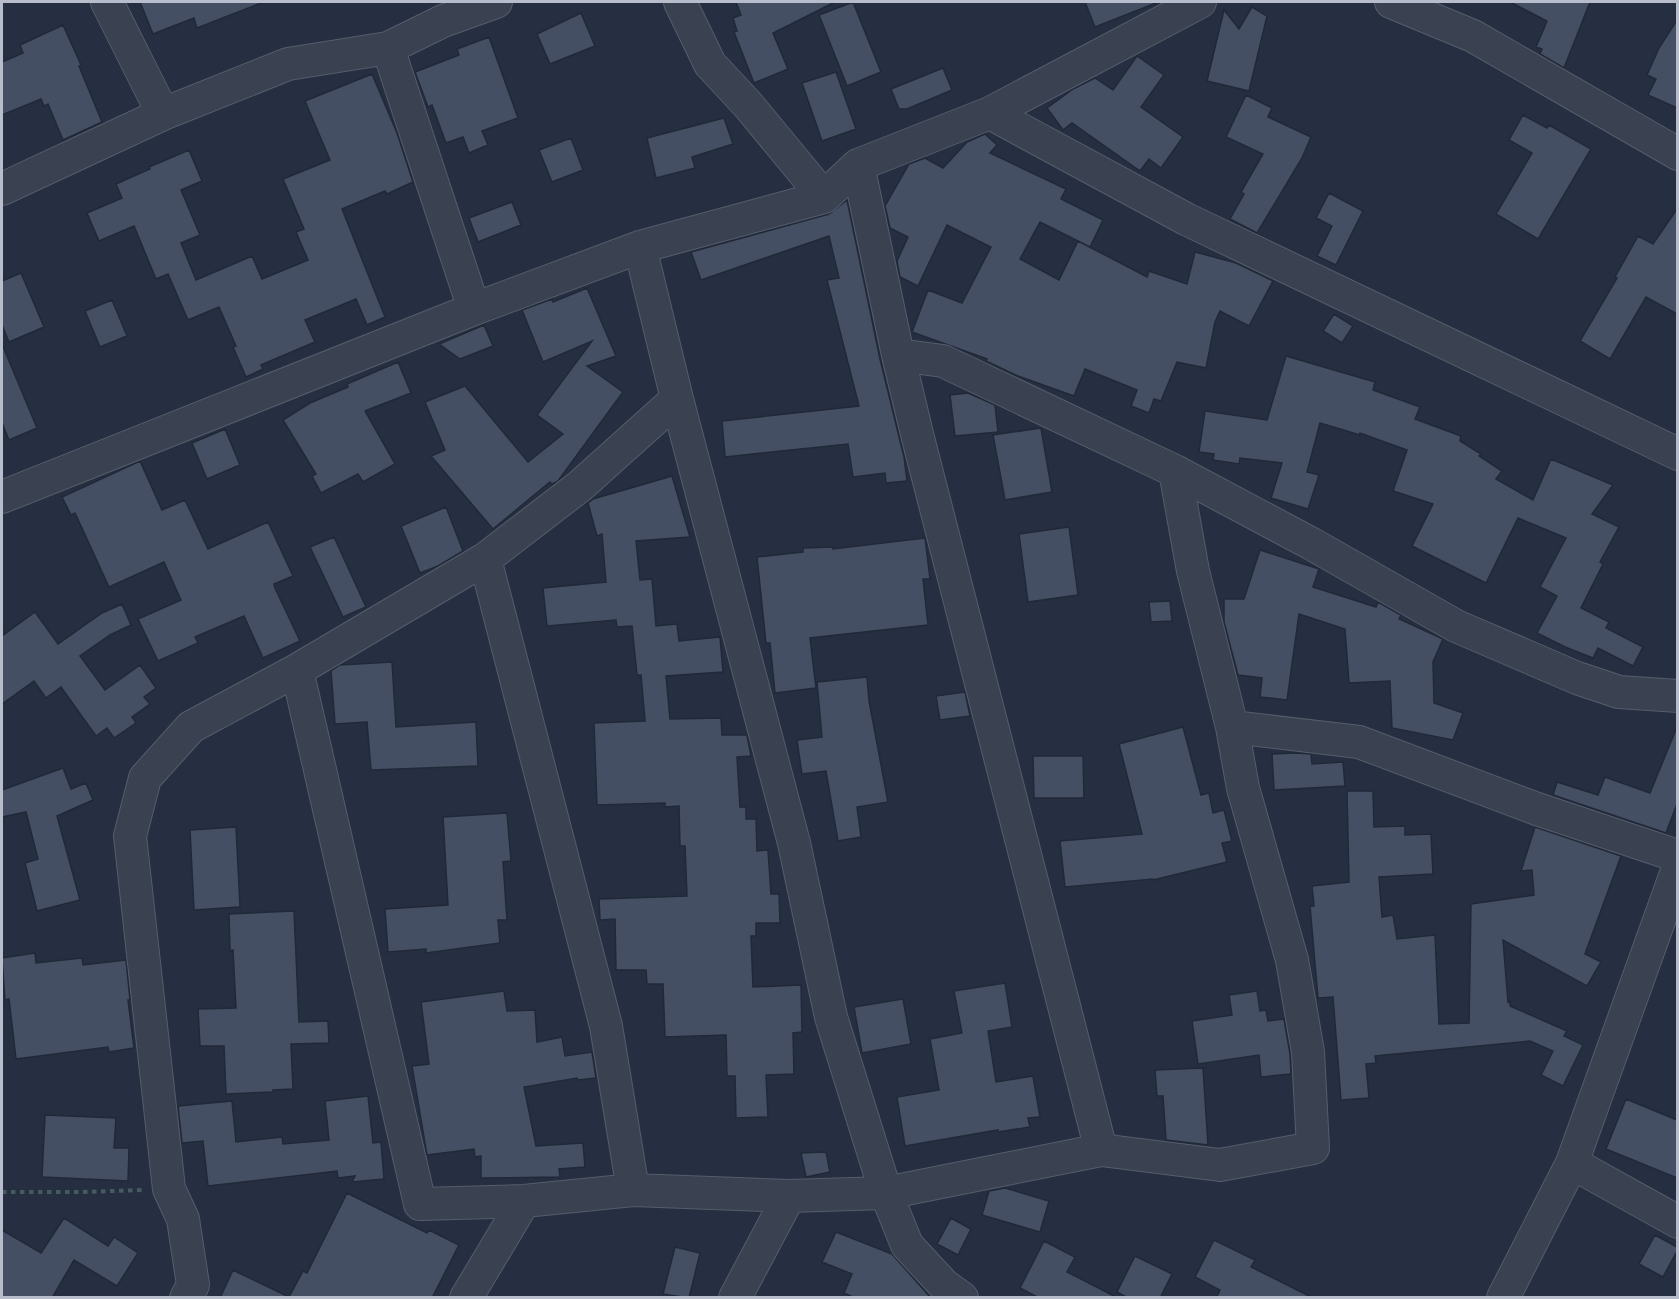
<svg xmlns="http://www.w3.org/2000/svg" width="1679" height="1299" font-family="Jost,sans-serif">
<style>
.building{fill:#454f63;stroke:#212938;stroke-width:1.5}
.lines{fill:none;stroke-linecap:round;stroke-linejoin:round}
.minor-casing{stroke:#555d6b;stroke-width:34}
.path{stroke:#465a5f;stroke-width:4;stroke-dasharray:4.5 4.5;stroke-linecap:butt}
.minor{stroke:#3a4251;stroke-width:32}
</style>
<rect width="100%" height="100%" fill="#262f41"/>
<!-- building -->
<path class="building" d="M 140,2 L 260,2 L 261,3 L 197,28 L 194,18 L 153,34 Z
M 736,2 L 835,2 L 773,33 L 788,69 L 754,83 L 734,32 L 737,31 L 733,18 L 741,15 Z
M 853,2 L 881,72 L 847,86 L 819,15 Z
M 1085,2 L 1156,2 L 1156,3 L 1095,27 Z
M 1510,2 L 1590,2 L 1564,68 L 1540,54 L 1542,49 L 1536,47 L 1547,21 Z
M 1252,7 L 1267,16 L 1249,91 L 1207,81 L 1224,10 L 1239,29 Z
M 581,13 L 595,46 L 550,64 L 537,34 Z
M 1677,20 L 1677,108 L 1648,95 L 1656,79 L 1647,75 L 1659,48 Z
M 63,25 L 81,65 L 79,66 L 102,122 L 63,140 L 48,104 L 44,106 L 41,99 L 2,115 L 2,62 L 23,53 L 20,45 Z
M 489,37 L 518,118 L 482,131 L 488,145 L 469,153 L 463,137 L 446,143 L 432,105 L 428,107 L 415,72 L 459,55 L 457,49 Z
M 1137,56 L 1164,75 L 1141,107 L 1183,137 L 1161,168 L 1149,159 L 1140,171 L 1072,123 L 1063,130 L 1047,108 L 1073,89 L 1095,78 L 1113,90 Z
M 943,68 L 952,90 L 907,109 L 899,109 L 891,89 Z
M 836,72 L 856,129 L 822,141 L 802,83 Z
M 372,74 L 397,133 L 413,182 L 387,194 L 385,191 L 342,209 L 385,317 L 367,325 L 356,299 L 305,320 L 315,342 L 261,365 L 263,369 L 246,377 L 233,347 L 236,346 L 219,307 L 188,320 L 168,274 L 156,279 L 134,226 L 99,241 L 87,213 L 122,198 L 116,184 L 150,169 L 149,167 L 189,150 L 202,181 L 181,190 L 200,235 L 181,243 L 196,280 L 252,256 L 262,279 L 308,260 L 296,232 L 304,229 L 283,179 L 330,160 L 305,101 Z
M 1246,95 L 1272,108 L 1268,117 L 1311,137 L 1302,158 L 1257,233 L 1230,219 L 1244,194 L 1241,192 L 1263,154 L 1226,137 Z
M 1523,115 L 1547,128 L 1549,125 L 1591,149 L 1538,239 L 1496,214 L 1532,153 L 1509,140 Z
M 724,118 L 733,144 L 692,157 L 695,168 L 656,178 L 647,138 Z
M 985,134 L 997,145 L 990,153 L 1066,189 L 1061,199 L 1103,220 L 1090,247 L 1040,222 L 1020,259 L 1059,280 L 1078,241 L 1147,277 L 1149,271 L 1187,284 L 1195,252 L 1236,263 L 1273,281 L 1249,326 L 1220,311 L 1215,322 L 1206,368 L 1177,362 L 1161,401 L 1154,399 L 1149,413 L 1131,406 L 1137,390 L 1085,369 L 1074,396 L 1018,376 L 986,361 L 987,359 L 912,332 L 928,290 L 962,303 L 991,247 L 947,225 L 918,286 L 900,277 L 897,261 L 908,237 L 890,228 L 885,206 L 909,164 L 925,158 L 943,168 L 967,142 Z
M 571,138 L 583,170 L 552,182 L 539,150 Z
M 1329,193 L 1363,211 L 1336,265 L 1317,256 L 1332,226 L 1316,218 Z
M 847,200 L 880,359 L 904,457 L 907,481 L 886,483 L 885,473 L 853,477 L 848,444 L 725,457 L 722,421 L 859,406 L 827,280 L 839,278 L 829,236 L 701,280 L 691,252 L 829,214 Z
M 512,202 L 521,225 L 478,242 L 469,218 Z
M 1677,209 L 1677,314 L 1646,297 L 1610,359 L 1580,341 L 1617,278 L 1615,277 L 1638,236 L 1653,244 Z
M 21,273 L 44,327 L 9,342 L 2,325 L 2,281 Z
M 587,288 L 616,356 L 587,366 L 623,392 L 558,481 L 552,484 L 550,482 L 493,529 L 431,456 L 445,450 L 425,402 L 465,386 L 528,462 L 563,434 L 537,415 L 592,341 L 543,362 L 522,310 L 552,299 L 553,302 Z
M 112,300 L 127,336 L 100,347 L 85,311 Z
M 1334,314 L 1353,326 L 1342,343 L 1323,331 Z
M 484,325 L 493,346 L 460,359 L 439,344 Z
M 2,344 L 37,428 L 9,440 L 2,423 Z
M 1286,356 L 1375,382 L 1373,390 L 1420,407 L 1415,419 L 1461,436 L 1460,441 L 1481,454 L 1479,456 L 1502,471 L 1496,479 L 1533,500 L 1551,459 L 1613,485 L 1592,514 L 1619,527 L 1600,562 L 1603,564 L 1581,608 L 1609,622 L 1606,628 L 1643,647 L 1633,666 L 1598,648 L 1593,658 L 1565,647 L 1537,633 L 1557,596 L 1540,587 L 1566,538 L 1518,518 L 1486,583 L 1412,546 L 1433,504 L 1393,491 L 1407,450 L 1360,433 L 1360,435 L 1320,423 L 1307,472 L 1319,475 L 1308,509 L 1271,498 L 1282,463 L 1240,458 L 1239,464 L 1213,460 L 1214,454 L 1199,452 L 1205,411 L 1267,420 Z
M 398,362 L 411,393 L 365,411 L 395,464 L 363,482 L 358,474 L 321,493 L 312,476 L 316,474 L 283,420 L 310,403 L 348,387 L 347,384 Z
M 968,393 L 995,405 L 998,432 L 955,436 L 950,395 Z
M 1041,428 L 1052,492 L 1005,500 L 993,435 Z
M 225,429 L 240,465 L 207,479 L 192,443 Z
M 140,461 L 162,510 L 185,500 L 208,549 L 268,522 L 293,576 L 274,584 L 275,588 L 300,641 L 263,658 L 244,616 L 195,637 L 198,643 L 158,661 L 138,619 L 181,600 L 164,562 L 109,587 L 75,513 L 71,515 L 62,497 Z
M 672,476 L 690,537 L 636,541 L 640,580 L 652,579 L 656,626 L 677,624 L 679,641 L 720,637 L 723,672 L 666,676 L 670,719 L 721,718 L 722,735 L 747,735 L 751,756 L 737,757 L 740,807 L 746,807 L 746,819 L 756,819 L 757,851 L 768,850 L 771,894 L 779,894 L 780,923 L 756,923 L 756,936 L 751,936 L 753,987 L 801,985 L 802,1032 L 793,1033 L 794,1074 L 766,1075 L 768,1117 L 736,1118 L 735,1076 L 727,1076 L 726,1035 L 665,1037 L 663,984 L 647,984 L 646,970 L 616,970 L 615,919 L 600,920 L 599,899 L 687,896 L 685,846 L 680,846 L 679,806 L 665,807 L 665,803 L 597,805 L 594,723 L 645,721 L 641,675 L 637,675 L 632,626 L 617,627 L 616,620 L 547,626 L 543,588 L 606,582 L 602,534 L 597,536 L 588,503 L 593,499 Z
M 446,507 L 463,551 L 438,566 L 420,573 L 401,526 Z
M 1069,527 L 1078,595 L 1028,602 L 1019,534 Z
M 334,537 L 366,607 L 343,617 L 310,547 Z
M 925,538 L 930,579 L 923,579 L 928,625 L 810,638 L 816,688 L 775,693 L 770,643 L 766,643 L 757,557 L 803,552 L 803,548 L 833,547 L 833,549 Z
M 1260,550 L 1319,569 L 1313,587 L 1376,607 L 1378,602 L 1401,615 L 1399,619 L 1443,639 L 1433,662 L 1434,703 L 1463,713 L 1453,740 L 1392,728 L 1390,681 L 1349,683 L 1345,629 L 1299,614 L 1287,700 L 1260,697 L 1262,678 L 1238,675 L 1224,622 L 1224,599 L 1244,599 Z
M 1170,601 L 1172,621 L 1151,622 L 1149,602 Z
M 122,604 L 131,625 L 110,635 L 80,656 L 105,690 L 140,665 L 156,688 L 144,697 L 150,704 L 132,717 L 136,723 L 114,738 L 107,728 L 96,736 L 61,687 L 46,698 L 34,681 L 2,704 L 2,636 L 35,612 L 58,644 L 102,613 Z
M 392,662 L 396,727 L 476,722 L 478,766 L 371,770 L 367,722 L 335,724 L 331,671 L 340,665 Z
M 867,677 L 869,701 L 888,802 L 857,807 L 861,837 L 838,841 L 826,771 L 802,774 L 797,740 L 822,737 L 817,682 Z
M 965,692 L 970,716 L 940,720 L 936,696 Z
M 1183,727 L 1201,795 L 1209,793 L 1213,813 L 1224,810 L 1232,841 L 1222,843 L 1227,862 L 1153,880 L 1153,879 L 1065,887 L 1060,841 L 1142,834 L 1119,744 Z
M 1677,727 L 1677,804 L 1666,833 L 1553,795 L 1557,782 L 1598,795 L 1605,777 L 1650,793 Z
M 1296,753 L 1311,754 L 1312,764 L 1343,762 L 1345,786 L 1274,790 L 1272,754 Z
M 1033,756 L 1083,756 L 1084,798 L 1034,798 Z
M 63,768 L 71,789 L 86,783 L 93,800 L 57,816 L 80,900 L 37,911 L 25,863 L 38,859 L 26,812 L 2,817 L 2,790 Z
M 1347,791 L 1373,791 L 1374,827 L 1405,826 L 1405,835 L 1431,834 L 1433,874 L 1379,877 L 1382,917 L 1393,915 L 1397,939 L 1435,935 L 1439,1024 L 1469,1023 L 1471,904 L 1534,895 L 1532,870 L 1521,871 L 1535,827 L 1621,856 L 1585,954 L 1601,962 L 1587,986 L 1503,940 L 1508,1002 L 1510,1001 L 1510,1006 L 1567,1031 L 1564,1036 L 1583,1045 L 1563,1086 L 1541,1075 L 1553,1051 L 1530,1041 L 1375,1056 L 1376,1063 L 1366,1064 L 1369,1098 L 1341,1100 L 1333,997 L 1318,998 L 1310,906 L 1314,906 L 1312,886 L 1349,882 Z
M 507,813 L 511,861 L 503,862 L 507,920 L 498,920 L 500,943 L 426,953 L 426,949 L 388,952 L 385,909 L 448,905 L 443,817 Z
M 236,827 L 240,907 L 194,910 L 190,830 Z
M 294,911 L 299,1022 L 328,1021 L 329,1043 L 291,1044 L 293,1089 L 273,1090 L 273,1092 L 226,1094 L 224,1046 L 200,1046 L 198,1009 L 236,1008 L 233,950 L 230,951 L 229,914 Z
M 35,953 L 36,963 L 82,958 L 83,965 L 126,960 L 130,1000 L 128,1000 L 134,1048 L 109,1052 L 108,1047 L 16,1059 L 9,999 L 5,1000 L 2,958 Z
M 1005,983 L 1012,1027 L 988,1031 L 996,1082 L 1033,1076 L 1040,1117 L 1028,1118 L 1030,1127 L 998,1132 L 998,1130 L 905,1146 L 897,1097 L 939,1090 L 930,1039 L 962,1033 L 954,991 Z
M 504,991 L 507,1011 L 535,1010 L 537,1042 L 562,1037 L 565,1056 L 592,1052 L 596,1078 L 578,1080 L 577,1078 L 524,1087 L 536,1146 L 583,1143 L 585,1167 L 559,1169 L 560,1177 L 481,1178 L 481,1156 L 475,1157 L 474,1149 L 427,1155 L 412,1066 L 429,1064 L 421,1002 Z
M 1257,991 L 1260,1011 L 1266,1010 L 1268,1021 L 1284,1019 L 1290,1054 L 1291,1074 L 1261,1077 L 1259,1055 L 1198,1064 L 1192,1021 L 1232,1015 L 1229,995 Z
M 903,999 L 911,1044 L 862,1053 L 854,1007 Z
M 1203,1068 L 1208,1145 L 1166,1140 L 1163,1096 L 1157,1096 L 1155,1070 Z
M 368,1096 L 373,1143 L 381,1142 L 384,1179 L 352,1182 L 355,1176 L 338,1178 L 337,1171 L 208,1186 L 203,1141 L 182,1143 L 178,1106 L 232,1101 L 236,1142 L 282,1137 L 283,1144 L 329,1140 L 325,1101 Z
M 1626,1099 L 1677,1120 L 1677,1178 L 1606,1149 Z
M 45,1115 L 116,1118 L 114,1148 L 129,1148 L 128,1181 L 42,1177 Z
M 826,1152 L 830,1172 L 806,1177 L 801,1153 Z
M 1005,1188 L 1049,1201 L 1040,1232 L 982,1215 L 989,1191 Z
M 347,1193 L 427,1233 L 429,1230 L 459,1245 L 432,1298 L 220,1298 L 233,1270 L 289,1297 L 303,1271 L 307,1273 Z
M 64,1218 L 108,1246 L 114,1237 L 138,1253 L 117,1286 L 74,1260 L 52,1298 L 2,1298 L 2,1230 L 41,1253 Z
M 951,1218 L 971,1229 L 958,1255 L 937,1244 Z
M 836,1232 L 892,1254 L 931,1298 L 855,1298 L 844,1293 L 852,1274 L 822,1262 Z
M 1655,1235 L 1677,1247 L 1677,1251 L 1663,1277 L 1639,1264 Z
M 1214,1240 L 1255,1260 L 1251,1267 L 1313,1298 L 1216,1298 L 1220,1290 L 1195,1277 Z
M 1044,1241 L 1075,1257 L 1067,1272 L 1118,1298 L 1039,1298 L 1020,1288 Z
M 675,1247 L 700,1253 L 689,1298 L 663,1294 Z
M 1135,1256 L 1172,1274 L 1160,1298 L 1128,1298 L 1117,1292 Z"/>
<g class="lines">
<defs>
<path id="minor" d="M 107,2 L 163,114
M 680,2 L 710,64 L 749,106 L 824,197
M 1391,2 L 1473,36 L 1678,154
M 388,48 L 474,309
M 990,113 L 1186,219 L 1678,454
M 858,165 L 898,355 L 918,438 L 1101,1150
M 2,189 L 163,114 L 288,64 L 388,48 L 443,21 L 496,2
M 640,247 L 677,399 L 794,843 L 831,1017 L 886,1193 L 907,1245 L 944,1285 L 962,1298
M 898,355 L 943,361 L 1175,471 L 1312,544 L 1456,626 L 1577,678 L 1619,692 L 1678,696
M 2,497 L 474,309 L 640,247 L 824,197 L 858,165 L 990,113 L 1200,2
M 485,559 L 606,1026 L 633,1190
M 297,670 L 420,1204 L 524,1201 L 633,1190 L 789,1196 L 886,1193 L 1101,1150 L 1220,1165 L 1313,1148 L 1308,1052 L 1292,960 L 1243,788 L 1232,727 L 1193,571 L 1175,471
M 1232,727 L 1359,742 L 1537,809 L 1678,856
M 1572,1163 L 1678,1222
M 186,1298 L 193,1285 L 183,1219 L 169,1189 L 130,836 L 145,778 L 191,727 L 297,670 L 485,559 L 580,486 L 677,399
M 466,1298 L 524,1201
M 735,1298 L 789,1196
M 1503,1298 L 1572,1163 L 1678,868"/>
</defs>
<!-- minor casing -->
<use href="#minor" class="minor-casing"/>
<!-- path -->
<path class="path" d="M 2,1192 L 83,1192 L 142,1190"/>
<!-- minor -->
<use href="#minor" class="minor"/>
</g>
<!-- border -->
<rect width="1679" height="1299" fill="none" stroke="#b7bdcb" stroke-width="6"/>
</svg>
